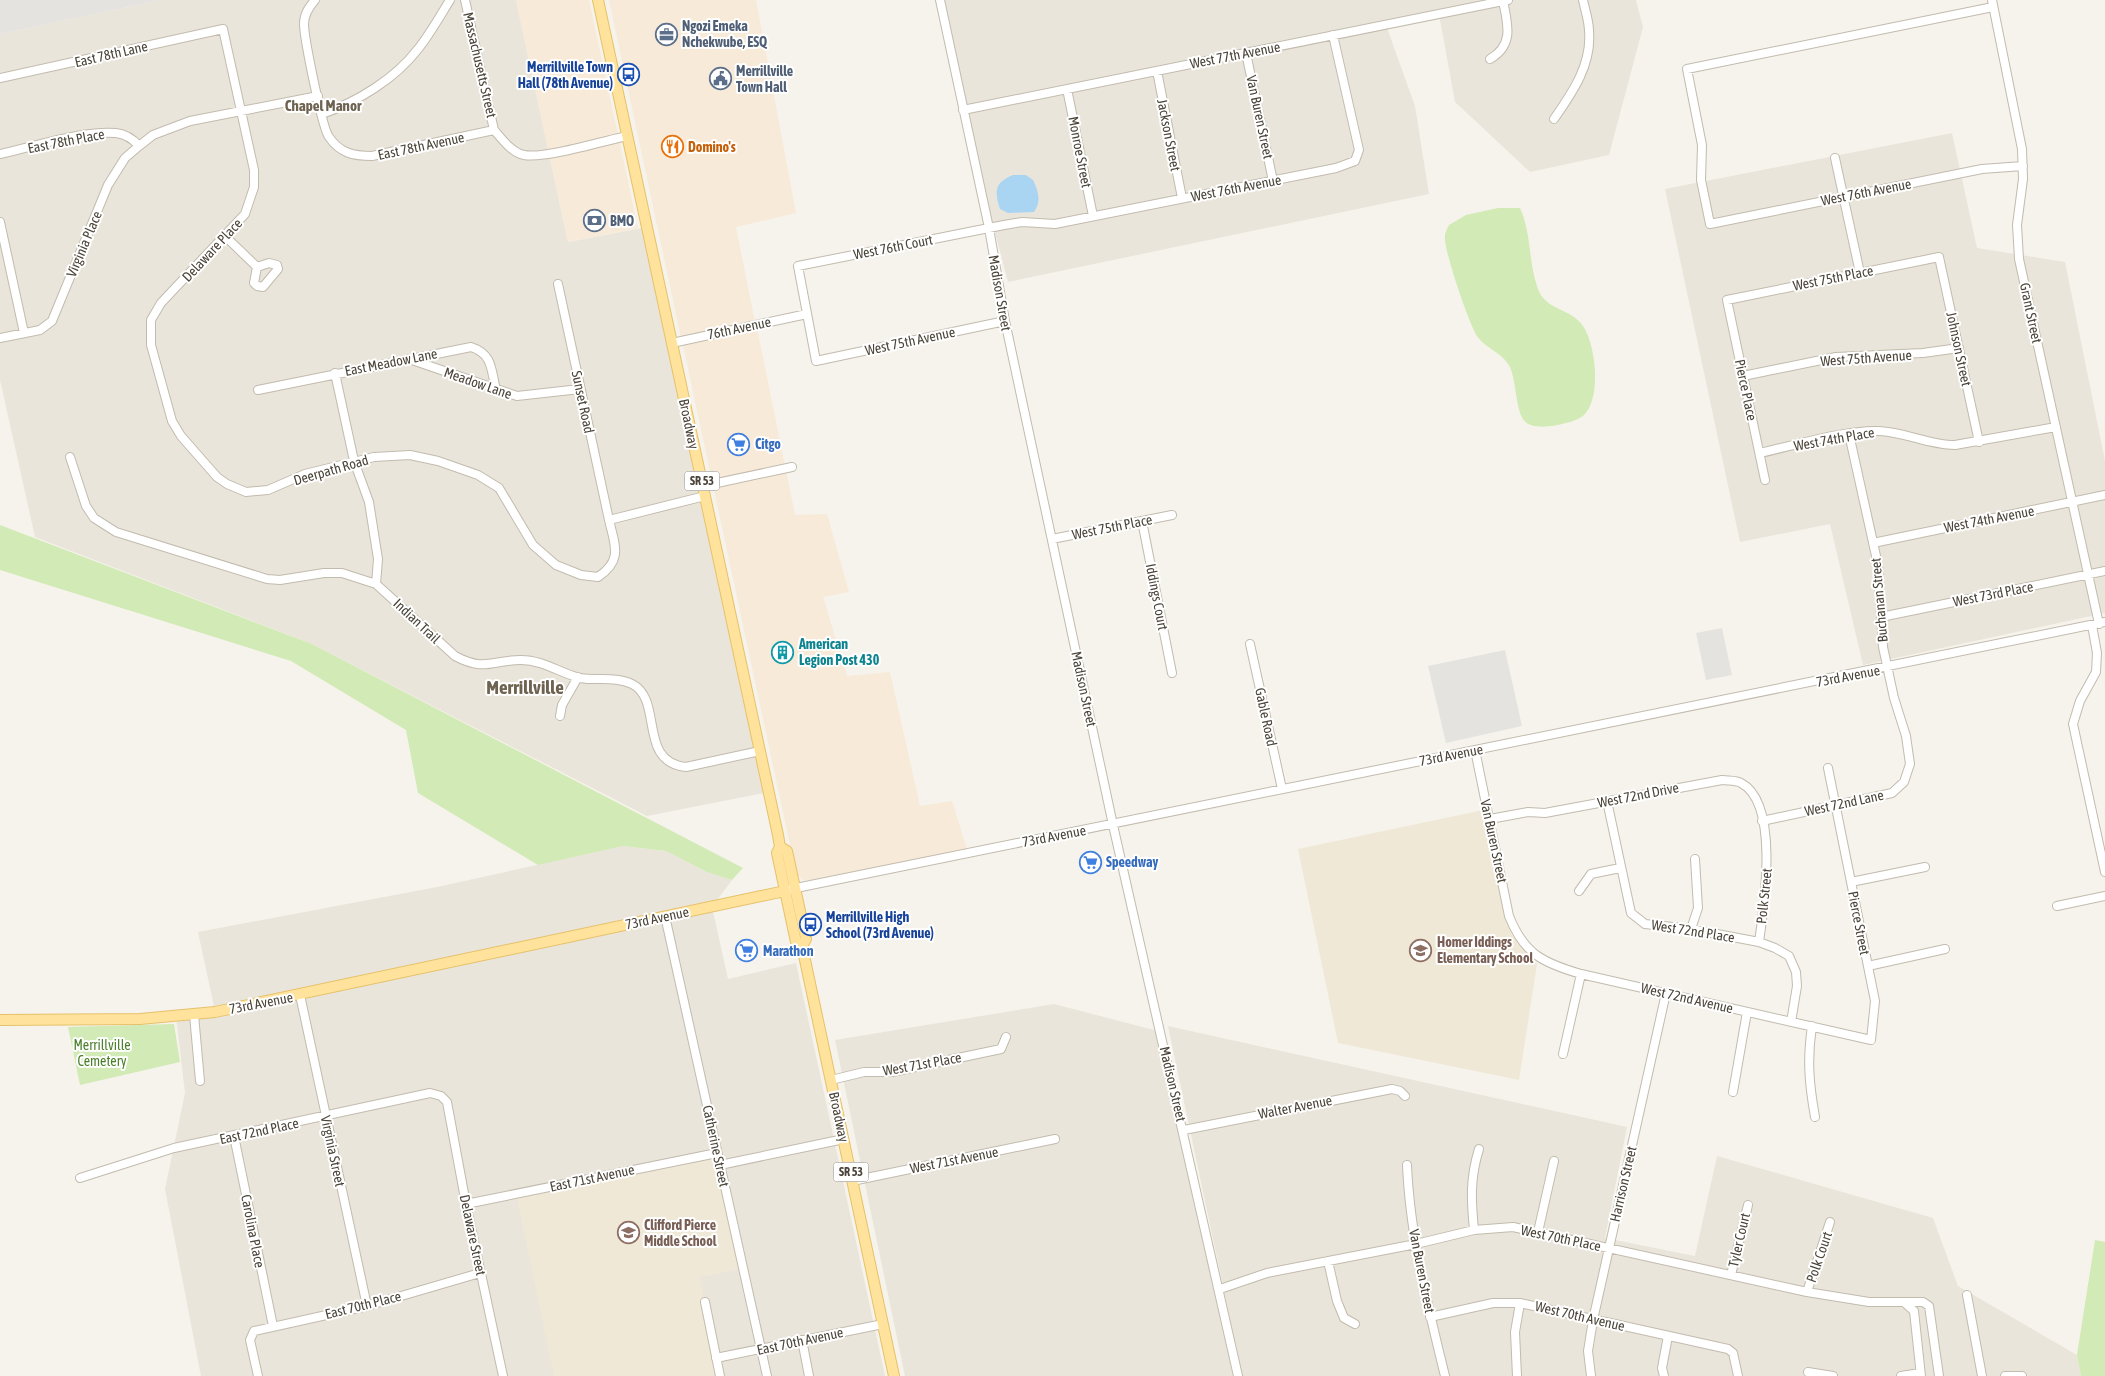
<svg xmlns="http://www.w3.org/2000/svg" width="2105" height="1376" font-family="'Asap Condensed',sans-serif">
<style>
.residential{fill:#eae5da}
.commercial{fill:#f7ead8}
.education{fill:#efe8d6}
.green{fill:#d2eab5}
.parking{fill:#e5e3e0}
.water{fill:#a9d4f2}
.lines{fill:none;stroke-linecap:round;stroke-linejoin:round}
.minor-casing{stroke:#c2bbae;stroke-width:10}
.major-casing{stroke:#e6c16a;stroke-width:12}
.minor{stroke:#fff;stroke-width:8}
.major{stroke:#ffe39c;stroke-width:10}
.labels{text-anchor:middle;stroke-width:4;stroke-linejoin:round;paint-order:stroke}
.shield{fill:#fff;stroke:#817c74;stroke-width:1}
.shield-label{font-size:12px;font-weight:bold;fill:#4b4439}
.service-label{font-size:14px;font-weight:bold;fill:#4e5e75;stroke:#fff;text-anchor:start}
.street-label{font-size:14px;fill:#4b4439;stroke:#fff}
.transit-label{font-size:14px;font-weight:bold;fill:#164399;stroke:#fff;text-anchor:end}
.food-label{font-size:14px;font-weight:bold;fill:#c56008;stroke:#fff;text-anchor:start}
.shop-label{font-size:14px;font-weight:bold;fill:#366cbe;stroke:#fff;text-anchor:start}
.culture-label{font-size:14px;font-weight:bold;fill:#0d838f;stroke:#fff;text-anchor:start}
.education-label{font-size:14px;font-weight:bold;fill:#785e54;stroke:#fff;text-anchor:start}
.park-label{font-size:14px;fill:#4a7f2a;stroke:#fff}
.neighbourhood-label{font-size:15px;font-weight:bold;fill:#6e6250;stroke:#fff}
.district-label{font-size:19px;font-weight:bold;fill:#6e6250;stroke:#fff}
</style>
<rect width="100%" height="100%" fill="#f6f3ec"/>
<!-- residential -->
<path class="residential" d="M 162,0 L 516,0 L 568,242 L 647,227 L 769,792 L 647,816 L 312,644 L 35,537 L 0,380 L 0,34 Z
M 942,0 L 1636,0 L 1643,27 L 1609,155 L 1530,172 L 1455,102 L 1439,14 L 1386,25 L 1415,106 L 1429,194 L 1008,282 L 963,110 Z
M 1952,133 L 1977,248 L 2065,262 L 2105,461 L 2105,613 L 1863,665 L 1830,524 L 1740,542 L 1665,189 Z
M 623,846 L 666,851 L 707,872 L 732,880 L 712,907 L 728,979 L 796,963 L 885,1376 L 201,1376 L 165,1189 L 185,1093 L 176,1016 L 215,1011 L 198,932 L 437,887 Z
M 1054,1004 L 1158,1031 L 1233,1376 L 905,1376 L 835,1040 Z
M 1168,1026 L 1627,1127 L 1605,1238 L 1695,1256 L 1717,1156 L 1933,1218 L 1958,1286 L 2077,1355 L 2081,1376 L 1242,1376 Z"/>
<!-- commercial -->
<path class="commercial" d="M 516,0 L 589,0 L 638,228 L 568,242 Z
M 609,0 L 756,0 L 796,213 L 736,227 L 755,322 L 681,338 Z
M 757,328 L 795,515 L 827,514 L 849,592 L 823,597 L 847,676 L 890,672 L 920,806 L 952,801 L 967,849 L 810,880 L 803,880 L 796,873 L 683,345 Z"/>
<!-- education -->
<path class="education" d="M 1488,809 L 1512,935 L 1537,964 L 1519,1080 L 1338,1043 L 1298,849 Z
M 716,1156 L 740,1269 L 700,1277 L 719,1376 L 554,1376 L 517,1197 Z"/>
<!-- green -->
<path class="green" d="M 1498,208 L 1520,208 C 1532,235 1528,262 1538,289 C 1546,311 1571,308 1583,326 C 1596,345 1602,399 1583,416 C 1579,419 1571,422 1566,423 C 1555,426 1530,431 1523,419 C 1516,408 1516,381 1510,367 C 1502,352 1486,349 1477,336 C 1469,324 1445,253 1445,239 C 1444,234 1447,229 1449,225 L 1466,215 Z
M 0,525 L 312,644 L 743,868 L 732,880 L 707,872 L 666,851 L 623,846 L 538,865 L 418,793 L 406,730 L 291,661 L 0,570 Z
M 174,1024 L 180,1062 L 80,1085 L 68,1027 Z
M 2095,1240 L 2105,1242 L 2105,1376 L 2081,1376 L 2077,1355 Z"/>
<!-- parking -->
<path class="parking" d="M 0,0 L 162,0 L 0,34 Z
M 1722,628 L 1732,675 L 1706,680 L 1696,633 Z
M 1505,650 L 1522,726 L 1446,743 L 1428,666 Z"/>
<!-- water -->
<path class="water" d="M 1013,175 L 1026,175 L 1033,180 C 1038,191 1042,201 1034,212 L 1008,213 L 1000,209 C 994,191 995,182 1013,175 Z"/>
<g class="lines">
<defs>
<path id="minor" d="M 315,0 C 309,7 304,14 304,24 C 304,37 322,128 329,137 C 340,153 353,156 372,156 L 494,130 C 502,139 512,153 524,155 C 544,159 604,141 627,136
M 465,0 L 494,130
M 940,0 L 989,228 L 1005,321 L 1113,825 L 1238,1376
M 1992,0 L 2022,149 L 2023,179 L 2017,225 L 2019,259 L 2099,624
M 1993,7 L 1687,69 L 1702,145 L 1701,180 L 1710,224 L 1982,169 L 2023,166
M 1246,53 L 1273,181
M 1490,59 C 1514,45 1508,25 1503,1
M 1157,71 L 1182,198
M 0,78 L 223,29 L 254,170 L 254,187 L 245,214 L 161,303 L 151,320 L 151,345 L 172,421 L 181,436 L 217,477 L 227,484 L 246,492 L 268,490 L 305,474 L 374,457 L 410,455 L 438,461 L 478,475 L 499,488 L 533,545 L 556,565 L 581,575 L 598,577 C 623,560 615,546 609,520 L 705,496
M 1067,89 L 1093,216
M 963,110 L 1508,0
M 322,114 C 357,102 395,79 418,49 C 430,34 440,16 450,0
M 1554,119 C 1572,93 1592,65 1589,31 C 1589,21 1585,10 1583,0
M 0,154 C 33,147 83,130 116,133 C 125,134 133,139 139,146 L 153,135 L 190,121 L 318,96
M 1835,158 L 1860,273
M 0,222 L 24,333
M 226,237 L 257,267 L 254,283 L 257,286 L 263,287 L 278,269 L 277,265 L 269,263 L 257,267
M 558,284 L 609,520
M 1005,321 L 816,361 L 798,266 L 1004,225 L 1022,222 L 1055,224 L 1336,168 L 1355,161 L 1359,150 L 1333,35
M 0,338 L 40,330 L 52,321 L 108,185 L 125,158 L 139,146
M 672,343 L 807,314
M 409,359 L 517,396 L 580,389
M 335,373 L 354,461 L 369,502 L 378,559 L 376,584
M 1743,376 L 1836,357 L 1923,353 L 1959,348
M 258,390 L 471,347 C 493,354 491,370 496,390
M 1760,453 C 1796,445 1844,430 1879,431 C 1905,432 1929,445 1955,445 L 2056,427
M 70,457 L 86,506 L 94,518 L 116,532 L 267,579 L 280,580 L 324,573 L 342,573 L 376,584 L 455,656 C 485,672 492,660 521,660 C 543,660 560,673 580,678 C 597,681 616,676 632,684 C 664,700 637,762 686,767 L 760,751
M 1765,480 L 1727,300 L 1939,257 L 1979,442
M 703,486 L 792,467
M 1142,521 L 1172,673
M 1052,539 L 1172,515
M 1873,543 L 2105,495
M 1881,617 L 2105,571
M 2092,625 L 2097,653 L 2096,672 L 2080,701 L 2073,724 L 2105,872
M 1250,644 L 1282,789
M 560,716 L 562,705 L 578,677
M 1475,750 L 1509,916 C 1524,954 1543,963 1581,974 L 1871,1040 L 1875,1001 L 1828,768
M 1607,801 L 1631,913 L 1645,924 L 1691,929 L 1759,942 L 1775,948 L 1789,956 L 1796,972 L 1797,986 L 1791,1022
M 1490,819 L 1528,812 L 1545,813 L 1722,780 C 1728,781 1736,780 1741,783 C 1780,803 1764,907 1759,942
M 1762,821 L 1892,793 L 1904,782 L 1910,764 L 1906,736 L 1894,698 L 1883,647 L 1878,565 L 1849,434
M 1851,882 L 1925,867
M 791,889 L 2105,622
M 1579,891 L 1591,874 L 1620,868
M 2057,906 L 2105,896
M 665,916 L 767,1376
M 1691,929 L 1698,908 L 1695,859
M 1868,966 L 1945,949
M 300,995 L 367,1306
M 194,1015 L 200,1081
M 1812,1026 C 1807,1060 1809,1083 1815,1117
M 1563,1054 L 1581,974
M 831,1080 L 864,1072 L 892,1072 L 1001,1049 L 1006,1037
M 1733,1092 L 1747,1012
M 1184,1130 L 1392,1089 L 1400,1091 L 1405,1096
M 234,1136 L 273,1326
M 720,1165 L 844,1139
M 1407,1165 C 1410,1236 1428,1307 1445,1376
M 80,1178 L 174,1148 L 430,1093 L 441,1096 L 447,1102 L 466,1204 L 503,1376
M 852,1181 L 1055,1139
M 466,1204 L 717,1153
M 1474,1230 C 1471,1199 1470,1178 1479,1149
M 1538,1232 L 1554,1161
M 1328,1261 L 1337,1301 L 1344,1318 L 1355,1324
M 1731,1275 L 1748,1205
M 1220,1289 L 1267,1273 L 1416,1244 L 1474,1230 L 1513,1227 L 1807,1292 L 1869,1302 L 1923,1302 L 1929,1306 L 1939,1376
M 1807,1292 L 1830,1222
M 1967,1295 L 1982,1376
M 705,1302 L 720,1376
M 1905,1303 L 1914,1311 L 1921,1376
M 1430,1317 L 1493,1303 L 1520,1303 L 1728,1349 L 1733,1353 L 1738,1376
M 802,1340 L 809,1376
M 716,1358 L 883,1324
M 1808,1372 L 1833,1376
M 258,1376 L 250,1340 L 254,1331 L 367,1306 L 480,1273
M 1517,1376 L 1515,1332 L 1520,1303
M 1591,1376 L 1588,1351 L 1593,1320 L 1666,993
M 1664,1376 L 1662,1368 L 1668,1336
M 1901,1376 L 1920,1373
M 2005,1376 L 2022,1376"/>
<path id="major" d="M 598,0 L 778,835 L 780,847 L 777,853 L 796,942 L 802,946 L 894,1376
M 780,847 L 787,851 L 806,939 L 802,946
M 0,1020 L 140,1019 L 215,1012 L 785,891"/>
</defs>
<!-- minor casing -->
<use href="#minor" class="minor-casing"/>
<!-- major casing -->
<use href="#major" class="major-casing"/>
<!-- minor -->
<use href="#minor" class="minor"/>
<!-- major -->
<use href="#major" class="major"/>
</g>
<!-- icons -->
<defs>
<symbol id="office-ring" viewBox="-11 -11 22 22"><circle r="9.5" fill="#fff" stroke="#5c6f8a" stroke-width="1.5"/><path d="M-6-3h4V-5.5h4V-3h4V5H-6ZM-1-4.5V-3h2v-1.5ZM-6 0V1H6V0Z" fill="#5c6f8a"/></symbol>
<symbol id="bus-ring" viewBox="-11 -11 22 22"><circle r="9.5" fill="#fff" stroke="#1a4fb4" stroke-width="1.5"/><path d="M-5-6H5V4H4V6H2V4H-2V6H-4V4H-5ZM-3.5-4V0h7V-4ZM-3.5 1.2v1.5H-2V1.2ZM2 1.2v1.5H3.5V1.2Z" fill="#1a4fb4"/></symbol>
<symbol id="civic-ring" viewBox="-11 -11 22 22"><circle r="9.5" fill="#fff" stroke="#5c6f8a" stroke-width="1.5"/><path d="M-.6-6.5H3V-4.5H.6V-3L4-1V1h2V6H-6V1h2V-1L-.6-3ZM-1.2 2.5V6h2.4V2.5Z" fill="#5c6f8a"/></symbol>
<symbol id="restaurant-ring" viewBox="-11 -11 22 22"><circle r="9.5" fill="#fff" stroke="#e8710a" stroke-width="1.5"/><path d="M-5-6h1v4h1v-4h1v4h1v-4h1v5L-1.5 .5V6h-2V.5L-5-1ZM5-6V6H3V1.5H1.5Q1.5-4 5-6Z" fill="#e8710a"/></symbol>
<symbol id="bank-ring" viewBox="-11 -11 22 22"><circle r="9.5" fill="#fff" stroke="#5c6f8a" stroke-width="1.5"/><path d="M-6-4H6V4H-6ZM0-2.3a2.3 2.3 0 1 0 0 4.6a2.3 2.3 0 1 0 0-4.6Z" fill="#5c6f8a"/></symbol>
<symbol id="supermarket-ring" viewBox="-11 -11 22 22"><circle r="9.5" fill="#fff" stroke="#3f7fe0" stroke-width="1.5"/><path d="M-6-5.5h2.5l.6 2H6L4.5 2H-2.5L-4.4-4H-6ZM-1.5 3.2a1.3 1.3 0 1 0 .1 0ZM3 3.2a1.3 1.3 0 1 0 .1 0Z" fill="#3f7fe0"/></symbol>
<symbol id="building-ring" viewBox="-11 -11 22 22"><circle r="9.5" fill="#fff" stroke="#0f9aa8" stroke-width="1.5"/><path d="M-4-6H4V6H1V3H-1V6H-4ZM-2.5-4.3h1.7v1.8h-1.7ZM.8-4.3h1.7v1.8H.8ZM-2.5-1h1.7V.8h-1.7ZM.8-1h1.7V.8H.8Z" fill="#0f9aa8"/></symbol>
<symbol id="school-ring" viewBox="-11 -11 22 22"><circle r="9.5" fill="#fff" stroke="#8d6e63" stroke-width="1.5"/><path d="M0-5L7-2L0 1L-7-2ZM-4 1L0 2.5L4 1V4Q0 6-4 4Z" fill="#8d6e63"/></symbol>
</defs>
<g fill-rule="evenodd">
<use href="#office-ring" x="654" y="22" width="25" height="25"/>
<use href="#bus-ring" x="616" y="62" width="25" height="25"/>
<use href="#civic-ring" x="708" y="66" width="25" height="25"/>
<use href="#restaurant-ring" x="660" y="134" width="25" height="25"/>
<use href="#bank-ring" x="582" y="208" width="25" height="25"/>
<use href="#supermarket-ring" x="726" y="432" width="25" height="25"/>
<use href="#building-ring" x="770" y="640" width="25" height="25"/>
<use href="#supermarket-ring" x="1078" y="850" width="25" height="25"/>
<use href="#bus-ring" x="798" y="912" width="25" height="25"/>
<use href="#school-ring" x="1408" y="938" width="25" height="25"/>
<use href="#supermarket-ring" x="734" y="938" width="25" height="25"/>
<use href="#school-ring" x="616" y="1220" width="25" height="25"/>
</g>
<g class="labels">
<!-- shield labels -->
<g class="shield">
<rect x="684.5" y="471.5" width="35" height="19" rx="4"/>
<rect x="833.5" y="1162.5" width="35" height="19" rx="4"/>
</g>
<g class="shield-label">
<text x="702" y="485">SR 53</text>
<text x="851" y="1176">SR 53</text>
</g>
<!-- service labels -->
<g class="service-label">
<text x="682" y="31">Ngozi Emeka<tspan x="682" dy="16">Nchekwube, ESQ</tspan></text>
<text x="736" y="76">Merrillville<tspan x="736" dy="16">Town Hall</tspan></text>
<text x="610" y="226">BMO</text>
</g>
<!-- street labels -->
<g class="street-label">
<text transform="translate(111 54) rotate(-13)" y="5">East 78th Lane</text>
<text transform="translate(1235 55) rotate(-11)" y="5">West 77th Avenue</text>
<text transform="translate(480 65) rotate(77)" y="5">Massachusetts Street</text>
<text transform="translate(1260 117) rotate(78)" y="5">Van Buren Street</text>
<text transform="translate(1169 135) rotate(79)" y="5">Jackson Street</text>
<text transform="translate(66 141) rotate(-11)" y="5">East 78th Place</text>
<text transform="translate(421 146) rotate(-12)" y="5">East 78th Avenue</text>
<text transform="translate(1080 152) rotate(79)" y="5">Monroe Street</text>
<text transform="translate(1236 188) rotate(-11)" y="5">West 76th Avenue</text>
<text transform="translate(1866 192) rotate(-11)" y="5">West 76th Avenue</text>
<text transform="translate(84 244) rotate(-67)" y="5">Virginia Place</text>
<text transform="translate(893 247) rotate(-11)" y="5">West 76th Court</text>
<text transform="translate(212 250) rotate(-47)" y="5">Delaware Place</text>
<text transform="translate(1833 278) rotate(-11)" y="5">West 75th Place</text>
<text transform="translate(1000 293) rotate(80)" y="5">Madison Street</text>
<text transform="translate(2031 313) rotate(78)" y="5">Grant Street</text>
<text transform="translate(739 328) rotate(-12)" y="5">76th Avenue</text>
<text transform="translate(910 341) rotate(-12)" y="5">West 75th Avenue</text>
<text transform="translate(1959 349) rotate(78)" y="5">Johnson Street</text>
<text transform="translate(1866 358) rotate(-4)" y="5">West 75th Avenue</text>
<text transform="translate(391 362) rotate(-11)" y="5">East Meadow Lane</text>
<text transform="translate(478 383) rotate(19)" y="5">Meadow Lane</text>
<text transform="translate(1746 390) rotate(78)" y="5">Pierce Place</text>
<text transform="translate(583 402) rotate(78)" y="5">Sunset Road</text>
<text transform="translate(689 424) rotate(78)" y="5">Broadway</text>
<text transform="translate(1834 439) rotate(-10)" y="5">West 74th Place</text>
<text transform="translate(331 470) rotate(-16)" y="5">Deerpath Road</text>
<text transform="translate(1989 519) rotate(-11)" y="5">West 74th Avenue</text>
<text transform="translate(1112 527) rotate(-11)" y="5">West 75th Place</text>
<text transform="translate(1993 594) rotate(-11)" y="5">West 73rd Place</text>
<text transform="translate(1157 597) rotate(79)" y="5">Iddings Court</text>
<text transform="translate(1879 600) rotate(-95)" y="5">Buchanan Street</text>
<text transform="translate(417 621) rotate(43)" y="5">Indian Trail</text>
<text transform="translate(1848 676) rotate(-11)" y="5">73rd Avenue</text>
<text transform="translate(1084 689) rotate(78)" y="5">Madison Street</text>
<text transform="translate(1266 717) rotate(78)" y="5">Gable Road</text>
<text transform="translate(1451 755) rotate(-11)" y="5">73rd Avenue</text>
<text transform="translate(1638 795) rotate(-11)" y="5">West 72nd Drive</text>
<text transform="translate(1844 803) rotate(-12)" y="5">West 72nd Lane</text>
<text transform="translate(1054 836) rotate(-11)" y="5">73rd Avenue</text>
<text transform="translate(1494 841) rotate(78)" y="5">Van Buren Street</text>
<text transform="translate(1764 896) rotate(-84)" y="5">Polk Street</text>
<text transform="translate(657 918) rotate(-12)" y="5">73rd Avenue</text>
<text transform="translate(1859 923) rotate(79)" y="5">Pierce Street</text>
<text transform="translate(1693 931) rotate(9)" y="5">West 72nd Place</text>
<text transform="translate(1687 998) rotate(13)" y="5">West 72nd Avenue</text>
<text transform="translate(261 1003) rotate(-11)" y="5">73rd Avenue</text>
<text transform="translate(922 1064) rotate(-10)" y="5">West 71st Place</text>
<text transform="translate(1173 1084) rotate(77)" y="5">Madison Street</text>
<text transform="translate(1295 1107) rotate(-11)" y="5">Walter Avenue</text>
<text transform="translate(839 1117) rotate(78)" y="5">Broadway</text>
<text transform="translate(259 1131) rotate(-12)" y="5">East 72nd Place</text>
<text transform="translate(716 1146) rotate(78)" y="5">Catherine Street</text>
<text transform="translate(333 1151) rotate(78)" y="5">Virginia Street</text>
<text transform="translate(954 1160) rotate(-11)" y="5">West 71st Avenue</text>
<text transform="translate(592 1178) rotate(-12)" y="5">East 71st Avenue</text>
<text transform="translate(1623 1184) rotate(-77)" y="5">Harrison Street</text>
<text transform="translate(253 1231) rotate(79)" y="5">Carolina Place</text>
<text transform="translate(473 1235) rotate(78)" y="5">Delaware Street</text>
<text transform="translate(1561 1238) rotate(12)" y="5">West 70th Place</text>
<text transform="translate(1739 1240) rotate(-77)" y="5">Tyler Court</text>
<text transform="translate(1819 1257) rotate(-71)" y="5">Polk Court</text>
<text transform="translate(1422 1271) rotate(79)" y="5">Van Buren Street</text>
<text transform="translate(363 1305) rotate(-14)" y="5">East 70th Place</text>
<text transform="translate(1580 1316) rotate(13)" y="5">West 70th Avenue</text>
<text transform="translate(800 1341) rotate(-12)" y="5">East 70th Avenue</text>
</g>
<!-- transit labels -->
<g class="transit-label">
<text x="613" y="72">Merrillville Town<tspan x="613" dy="16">Hall (78th Avenue)</tspan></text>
<text x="826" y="922" text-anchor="start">Merrillville High<tspan x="826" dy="16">School (73rd Avenue)</tspan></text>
</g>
<!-- food labels -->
<g class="food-label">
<text x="688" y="152">Domino's</text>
</g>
<!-- shop labels -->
<g class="shop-label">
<text x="755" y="449">Citgo</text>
<text x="1106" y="867">Speedway</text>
<text x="763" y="956">Marathon</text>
</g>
<!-- culture labels -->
<g class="culture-label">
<text x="799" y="649">American<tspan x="799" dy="16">Legion Post 430</tspan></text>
</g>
<!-- education labels -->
<g class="education-label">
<text x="1437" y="947">Homer Iddings<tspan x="1437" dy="16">Elementary School</tspan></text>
<text x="644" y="1230">Clifford Pierce<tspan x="644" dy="16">Middle School</tspan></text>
</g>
<!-- park labels -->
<g class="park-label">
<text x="102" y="1050">Merrillville<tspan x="102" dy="16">Cemetery</tspan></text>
</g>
<!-- neighbourhood labels -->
<g class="neighbourhood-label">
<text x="323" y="111">Chapel Manor</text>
</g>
<!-- district labels -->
<g class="district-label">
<text x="525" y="694">Merrillville</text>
</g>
</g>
</svg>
